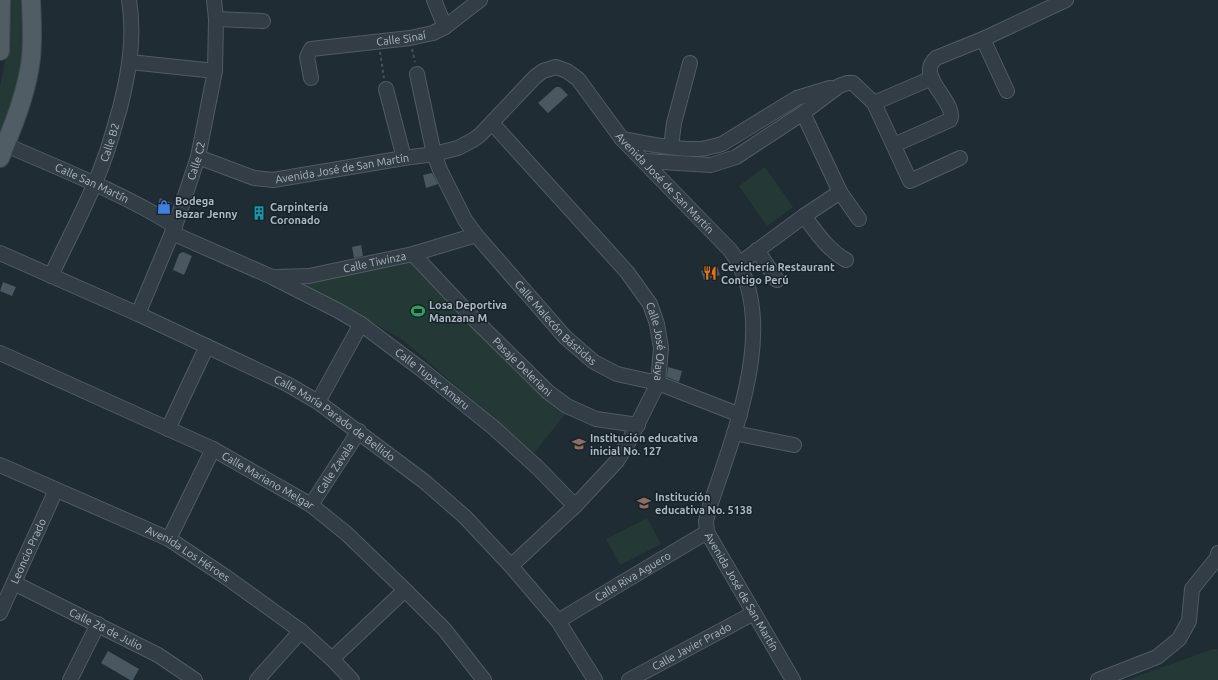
<svg xmlns="http://www.w3.org/2000/svg" width="1218" height="680" font-family="Ubuntu,sans-serif">
<style>
.green{fill:#243936}
.building{fill:#485760}
.lines{fill:none;stroke-linecap:round;stroke-linejoin:round}
.minor-casing{stroke:#505b63;stroke-width:16}
.major-casing{stroke:#3f4951;stroke-width:20}
.path{stroke:#415453;stroke-width:2;stroke-dasharray:3 3;stroke-linecap:butt}
.minor{stroke:#333d45;stroke-width:14}
.major{stroke:#515d65;stroke-width:18}
.labels{text-anchor:middle;stroke-width:3;stroke-linejoin:round;paint-order:stroke}
.street-label{font-size:11px;fill:#acb9c2;stroke:#182229}
.poi-label{font-size:11px;font-weight:bold;fill:#acb9c2;stroke:#182229;text-anchor:start}
</style>
<rect width="100%" height="100%" fill="#202c34"/>
<!-- green -->
<path class="green" d="M 8,0 L 26,0 L 26,51 L 0,148 L 0,87 L 6,57 Z
M 765,167 L 793,207 L 767,226 L 739,186 Z
M 411,261 L 436,290 L 537,391 L 566,413 L 534,453 L 403,340 L 322,293 L 301,286 L 301,282 Z
M 647,518 L 661,544 L 620,565 L 606,539 Z
M 1213,649 L 1218,649 L 1218,680 L 1127,680 Z"/>
<!-- building -->
<path class="building" d="M 556,87 L 560,87 L 568,95 L 548,113 L 538,103 Z
M 432,173 L 438,184 L 426,188 L 423,175 Z
M 160,198 L 172,203 L 169,208 L 165,210 L 157,206 Z
M 361,245 L 363,256 L 354,258 L 352,247 Z
M 183,252 L 192,256 L 184,275 L 173,270 L 179,254 Z
M 717,266 L 720,275 L 704,280 L 701,271 Z
M 3,282 L 16,287 L 12,296 L 0,291 Z
M 668,367 L 682,371 L 679,382 L 667,377 Z
M 108,651 L 139,669 L 133,680 L 130,680 L 101,663 Z"/>
<g class="lines">
<defs>
<g id="minor">
<path d="M 434,0 L 445,27"/>
<path d="M 216,19 L 263,21"/>
<path d="M 983,39 L 1007,91"/>
<path d="M 130,62 L 215,71"/>
<path id="s1" d="M 417,74 L 434,154 L 440,170 L 465,220 L 476,235 L 565,337 L 594,362 L 617,374 L 658,383 L 740,415"/>
<path id="s2" d="M 311,78 L 307,57 L 311,49 L 410,38 L 433,33 L 445,27 L 480,0"/>
<path d="M 386,89 L 404,158"/>
<path d="M 874,103 L 932,78"/>
<path d="M 803,113 L 840,192 L 859,219"/>
<path id="s3" d="M 492,123 L 627,272 L 650,304 L 657,324 L 661,348 L 658,383 L 628,443 L 617,461 L 575,506 L 511,566"/>
<path d="M 622,139 C 647,143 673,150 698,149 C 706,149 714,146 722,144 L 797,98 L 830,88"/>
<path id="s4" d="M 6,145 C 63,170 122,193 175,226"/>
<path d="M 894,145 L 950,120 C 957,106 928,85 930,69 C 930,65 933,61 936,58 L 983,39 L 1066,0"/>
<path d="M 671,147 L 674,123 L 690,63"/>
<path id="s5" d="M 198,157 L 254,178 L 273,180 L 404,158 L 434,154 L 458,148 L 473,140 L 480,135 L 535,77 L 543,71 L 556,67 L 567,71 L 578,79 L 622,139 L 730,250 C 782,319 734,433 710,506 L 706,521 L 707,532 L 793,680"/>
<path d="M 645,161 L 711,165 L 736,157 L 803,113 L 839,86 L 847,83 L 853,83 L 874,103 L 910,181 L 960,158"/>
<path d="M 804,216 C 816,232 828,250 846,260"/>
<path id="s6" d="M 172,233 L 272,277 L 337,310 L 361,324 L 421,369 L 494,428 L 538,468 L 575,506"/>
<path d="M 757,250 L 777,280"/>
<path id="s7" d="M 0,253 L 138,314 L 287,384 L 318,402 L 425,482 L 465,517 L 511,566 L 558,621 L 595,680"/>
<path id="s8" d="M 413,254 L 476,321 L 548,392 L 567,406 L 596,419 L 638,425"/>
<path d="M 739,264 L 804,216 L 840,192"/>
<path id="s9" d="M 51,276 C 69,237 91,198 105,157 C 111,141 115,124 120,108 C 129,72 135,37 129,0"/>
<path id="s10" d="M 276,277 L 309,276 L 413,254 L 476,235"/>
<path id="s11" d="M 138,314 L 175,226 L 198,157 L 215,71 L 216,19 L 214,0"/>
<path id="s12" d="M 0,353 L 213,449 L 311,505 L 347,534 L 405,590 L 444,629 L 484,680"/>
<path d="M 318,402 L 361,324"/>
<path d="M 168,429 L 207,346"/>
<path d="M 734,433 L 794,445"/>
<path id="s13" d="M 0,465 L 169,539 L 226,577 L 301,631 L 332,659 L 352,680"/>
<path id="s14" d="M 311,505 L 359,431"/>
<path d="M 169,539 L 213,449"/>
<path id="s15" d="M 14,583 L 158,655 L 195,680"/>
<path id="s16" d="M 0,613 L 56,490"/>
<path id="s17" d="M 558,621 L 707,532"/>
<path d="M 332,659 L 405,590"/>
<path d="M 70,680 L 98,624"/>
<path d="M 257,680 L 301,631"/>
<path id="s18" d="M 629,680 L 754,613"/>
<path d="M 1098,680 L 1157,657 L 1179,639 L 1189,621 L 1192,589 L 1217,558 L 1218,553"/>
</g>
<path id="major" d="M 0,51 L 1,0
M 0,158 C 13,126 27,93 31,58 C 33,39 32,20 31,0"/>
</defs>
<!-- minor casing -->
<use href="#minor" class="minor-casing"/>
<!-- major casing -->
<use href="#major" class="major-casing"/>
<!-- path -->
<path class="path" d="M 412,49 L 415,62
M 380,52 L 384,78"/>
<!-- minor -->
<use href="#minor" class="minor"/>
<!-- major -->
<use href="#major" class="major"/>
</g>
<!-- icons -->
<defs>
<symbol id="shop-bare" viewBox="-9 -9 18 18"><path d="M-5-2.5h2.3a2.7 3.5 0 0 1 5.4 0H5L5.5 6h-11ZM-1.5-2.5h3a1.5 2.3 0 0 0-3 0Z" fill="#3f7fe0" stroke="#182229" stroke-width="2.5" paint-order="stroke"/></symbol>
<symbol id="building-bare" viewBox="-9 -9 18 18"><path d="M-4-6H4V6H1V3H-1V6H-4ZM-2.5-4.3h1.7v1.8h-1.7ZM.8-4.3h1.7v1.8H.8ZM-2.5-1h1.7V.8h-1.7ZM.8-1h1.7V.8H.8Z" fill="#0f9aa8" stroke="#182229" stroke-width="2.5" paint-order="stroke"/></symbol>
<symbol id="restaurant-bare" viewBox="-9 -9 18 18"><path d="M-5-6h1v4h1v-4h1v4h1v-4h1v5L-1.5 .5V6h-2V.5L-5-1ZM5-6V6H3V1.5H1.5Q1.5-4 5-6Z" fill="#e8710a" stroke="#182229" stroke-width="2.5" paint-order="stroke"/></symbol>
<symbol id="stadium-bare" viewBox="-9 -9 18 18"><path d="M0-5a6.5 5 0 1 0 0 10a6.5 5 0 1 0 0-10ZM-3.5-1.8h7v3.6h-7Z" fill="#2e9e5b" stroke="#182229" stroke-width="2.5" paint-order="stroke"/></symbol>
<symbol id="school-bare" viewBox="-9 -9 18 18"><path d="M0-5L7-2L0 1L-7-2ZM-4 1L0 2.5L4 1V4Q0 6-4 4Z" fill="#8d6e63" stroke="#182229" stroke-width="2.5" paint-order="stroke"/></symbol>
</defs>
<g fill-rule="evenodd">
<use href="#shop-bare" x="154" y="197" width="20" height="20"/>
<use href="#building-bare" x="249" y="203" width="20" height="20"/>
<use href="#restaurant-bare" x="700" y="263" width="20" height="20"/>
<use href="#stadium-bare" x="408" y="301" width="20" height="20"/>
<use href="#school-bare" x="569" y="434" width="20" height="20"/>
<use href="#school-bare" x="634" y="493" width="20" height="20"/>
</g>
<g class="labels">
<!-- street labels -->
<g class="street-label">
<text dy="4" stroke="none"><textPath href="#s2" startOffset="121">Calle Sinaí</textPath></text>
<text dy="4" stroke="none"><textPath href="#s9" startOffset="146">Calle B2</textPath></text>
<text dy="4" stroke="none"><textPath href="#s11" startOffset="164">Calle C2</textPath></text>
<text dy="4" stroke="none"><textPath href="#s5" startOffset="149">Avenida José de San Martín</textPath></text>
<text dy="4" stroke="none"><textPath href="#s5" startOffset="557">Avenida José de San Martín</textPath></text>
<text dy="4" stroke="none"><textPath href="#s4" startOffset="94">Calle San Martín</textPath></text>
<text dy="4" stroke="none"><textPath href="#s10" startOffset="100">Calle Tiwinza</textPath></text>
<text dy="4" stroke="none"><textPath href="#s1" startOffset="292">Calle Malecón Bástidas</textPath></text>
<text dy="4" stroke="none"><textPath href="#s3" startOffset="279">Calle José Olaya</textPath></text>
<text dy="4" stroke="none"><textPath href="#s8" startOffset="157">Pasaje Deleriani</textPath></text>
<text dy="4" stroke="none"><textPath href="#s6" startOffset="300">Calle Tupac Amaru</textPath></text>
<text dy="4" stroke="none"><textPath href="#s7" startOffset="374">Calle María Parado de Bellido</textPath></text>
<text dy="4" stroke="none"><textPath href="#s14" startOffset="44">Calle Zavala</textPath></text>
<text dy="4" stroke="none"><textPath href="#s12" startOffset="297">Calle Mariano Melgar</textPath></text>
<text dy="4" stroke="none"><textPath href="#s16" startOffset="68">Leoncio Prado</textPath></text>
<text dy="4" stroke="none"><textPath href="#s13" startOffset="208">Avenida Los Héroes</textPath></text>
<text dy="4" stroke="none"><textPath href="#s17" startOffset="87">Calle Riva Aguero</textPath></text>
<text dy="4" stroke="none"><textPath href="#s5" startOffset="1013">Avenida José de San Martín</textPath></text>
<text dy="4" stroke="none"><textPath href="#s15" startOffset="103">Calle 28 de Julio</textPath></text>
<text dy="4" stroke="none"><textPath href="#s18" startOffset="71">Calle Javier Prado</textPath></text>
</g>
<!-- poi labels -->
<g class="poi-label">
<text x="175" y="205">Bodega<tspan x="175" dy="13">Bazar Jenny</tspan></text>
<text x="270" y="211">Carpintería<tspan x="270" dy="13">Coronado</tspan></text>
<text x="721" y="271">Cevichería Restaurant<tspan x="721" dy="13">Contigo Perú</tspan></text>
<text x="429" y="309">Losa Deportiva<tspan x="429" dy="13">Manzana M</tspan></text>
<text x="590" y="442">Institución educativa<tspan x="590" dy="13">inicial No. 127</tspan></text>
<text x="655" y="501">Institución<tspan x="655" dy="13">educativa No. 5138</tspan></text>
</g>
</g>
</svg>
